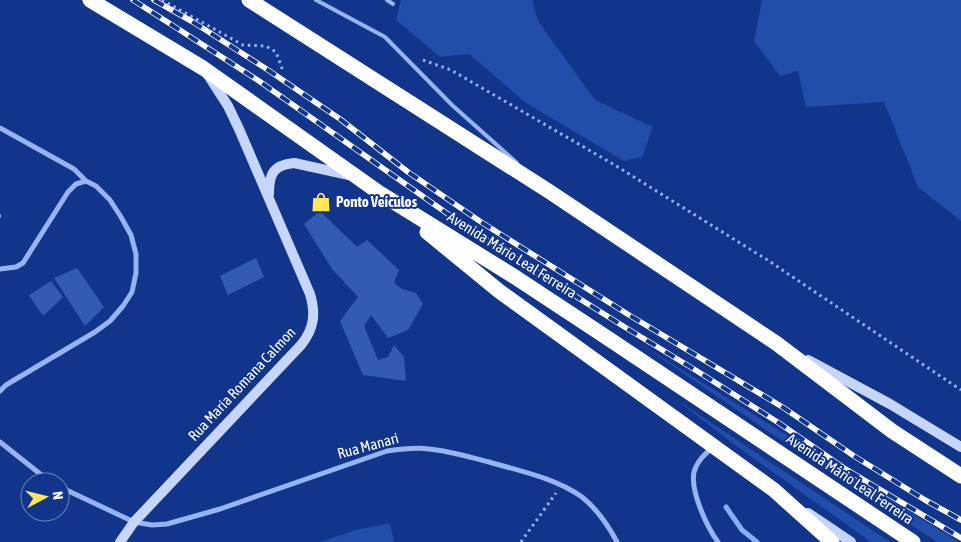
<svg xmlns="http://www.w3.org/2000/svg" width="961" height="542" font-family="'Asap Condensed',sans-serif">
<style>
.green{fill:#224daa}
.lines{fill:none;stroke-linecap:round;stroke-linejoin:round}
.stream{stroke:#88acf5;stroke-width:5}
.building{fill:#345bb2}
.path{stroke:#97b3f2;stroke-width:3;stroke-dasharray:2.5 4;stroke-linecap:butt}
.lane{stroke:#97b3f2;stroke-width:4}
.street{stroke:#97b3f2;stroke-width:5}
.secondary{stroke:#c5d5fc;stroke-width:10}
.highway{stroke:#fff;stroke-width:15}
.rail-casing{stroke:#fff;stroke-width:5.5}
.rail{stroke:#11358b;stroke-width:4;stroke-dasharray:11;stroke-linecap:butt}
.labels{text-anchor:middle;stroke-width:4;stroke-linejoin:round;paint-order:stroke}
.poi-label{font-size:15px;font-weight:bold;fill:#fff;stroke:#11358b;text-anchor:start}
.street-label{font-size:15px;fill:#fff;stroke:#11358b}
</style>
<rect width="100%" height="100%" fill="#11358b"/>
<!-- green -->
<path class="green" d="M 401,0 L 532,0 L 538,21 L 595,100 L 653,127 L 642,157 L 624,161 L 526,103 L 469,54 L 440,57 L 396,20 Z
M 762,0 L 961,0 L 961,221 L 918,187 L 884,102 L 806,107 L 798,71 L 780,76 L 754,41 Z
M 639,343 L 926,522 L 959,542 L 937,542 L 781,440 Z
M 674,398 L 890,542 L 871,542 L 735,445 Z
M 390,523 L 394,542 L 320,542 L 356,530 Z"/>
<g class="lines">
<!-- stream -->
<path class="stream" d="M 726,507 L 742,530 L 757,542"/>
</g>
<!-- building -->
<path class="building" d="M 320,211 L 357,247 L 367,240 L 399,270 L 394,283 L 402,289 L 416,293 L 423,304 L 408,330 L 388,338 L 371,315 L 364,326 L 378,360 L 388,357 L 394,345 L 404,357 L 406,381 L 363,375 L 340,321 L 358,297 L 332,269 L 304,224 Z
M 256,258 L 264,277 L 228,295 L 220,276 Z
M 77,268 L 104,307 L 85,326 L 54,278 Z
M 51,281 L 63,297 L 43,316 L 29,295 Z"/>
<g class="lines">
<!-- path -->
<path class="path" d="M 162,0 L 243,45 L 266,46 L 276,52 L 283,71
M 423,60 L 451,70 L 613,164 L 769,261 L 961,390
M 0,216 L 1,216
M 521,542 L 556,493"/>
<!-- lane -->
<path class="lane" d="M 316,0 L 385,37 L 452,105 L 517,163
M 387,0 L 393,4"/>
<!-- street -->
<path class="street" d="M 0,128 L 74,169 L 86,181 L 96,186 L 110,200 L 121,217 L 131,235 L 136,254 L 136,273 L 132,292 L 123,306 L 110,321 L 95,332 L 6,385 L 0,391
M 0,269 L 16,267 L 23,263 L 68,192 L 76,184 L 86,181
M 0,442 L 39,473 L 52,482
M 713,447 C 705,454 697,461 694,472 C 690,491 707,527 718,542
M 60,487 L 134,522 L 152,525 L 167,524 L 220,509 L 387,451 C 401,449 415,447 429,449 C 450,451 469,457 489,462 C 520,471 555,478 582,497 C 597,509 608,525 617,542"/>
<!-- secondary -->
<path class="secondary" d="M 269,194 C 269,174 273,165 294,163 L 349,175
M 808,360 L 890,404 L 961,447
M 808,513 L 851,542
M 120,542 L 134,522 L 301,345 C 314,329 316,314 310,294 L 239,129 L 228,106 L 208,75"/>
<!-- highway -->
<path class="highway" d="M 90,0 L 203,68 L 381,194 L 515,277 L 606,337 L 913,542
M 249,0 L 550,192 L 776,343 L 892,431 L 961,476
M 427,232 L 499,291 L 774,490 L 832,542"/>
<defs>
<path id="rail" d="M 133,0 L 259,81 L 472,231 L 623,326 L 697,371 L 779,423 L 844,468 L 961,538
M 154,0 L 193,22 L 268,70 L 340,119 L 408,172 L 481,222 L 629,315 L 784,408 L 854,456 L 925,500 L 961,520"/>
</defs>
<!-- rail casing -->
<use href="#rail" class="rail-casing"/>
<!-- rail -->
<use href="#rail" class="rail"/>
</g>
<!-- icons -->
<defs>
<symbol id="shop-bare" viewBox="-9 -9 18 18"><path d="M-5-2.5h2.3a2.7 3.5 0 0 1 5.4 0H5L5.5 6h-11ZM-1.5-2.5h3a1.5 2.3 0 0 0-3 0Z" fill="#ffe657" stroke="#11358b" stroke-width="2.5" paint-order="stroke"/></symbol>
</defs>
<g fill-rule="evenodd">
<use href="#shop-bare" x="307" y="188" width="28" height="28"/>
</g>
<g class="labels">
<!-- poi labels -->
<g class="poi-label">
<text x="336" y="207">Ponto Veículos</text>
</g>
<!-- street labels -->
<g class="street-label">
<text transform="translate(512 255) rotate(32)" y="5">Avenida Mário Leal Ferreira</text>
<text transform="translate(242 384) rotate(-47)" y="5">Rua Maria Romana Calmon</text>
<text transform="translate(368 446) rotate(-15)" y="5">Rua Manari</text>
<text transform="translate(850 479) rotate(34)" y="5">Avenida Mário Leal Ferreira</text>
</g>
</g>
<!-- north arrow -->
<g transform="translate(45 497) rotate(83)"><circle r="24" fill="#11358b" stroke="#7086b9"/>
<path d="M0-4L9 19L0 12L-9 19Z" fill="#ffe657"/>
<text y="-8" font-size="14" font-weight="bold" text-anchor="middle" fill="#ffffff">N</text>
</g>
</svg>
